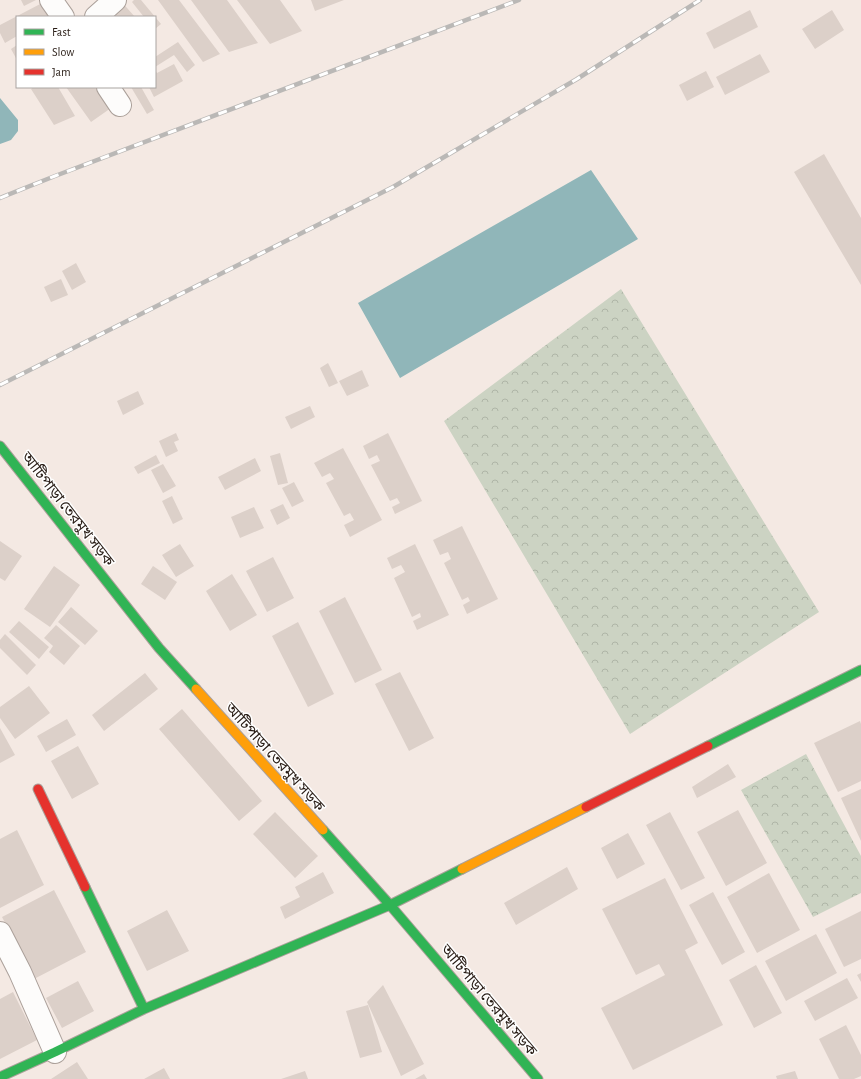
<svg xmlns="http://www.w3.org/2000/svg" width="861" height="1079" font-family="'Alegreya Sans','Noto Sans Bengali',sans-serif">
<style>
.park{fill:url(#park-crowns)}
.water{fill:#90b6b9}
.building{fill:#dcd0c9}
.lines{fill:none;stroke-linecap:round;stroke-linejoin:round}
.street-casing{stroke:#aba09a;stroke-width:24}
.fast-casing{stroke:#aba09a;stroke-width:11}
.slow-casing{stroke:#aba09a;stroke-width:11}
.jam-casing{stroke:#aba09a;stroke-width:11}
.street{stroke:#fdfcfb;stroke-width:22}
.fast{stroke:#30b455;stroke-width:9}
.slow{stroke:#ff9f0a;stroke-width:9}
.jam{stroke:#e5322d;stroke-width:9}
.rail-casing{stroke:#bab8b6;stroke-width:4.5}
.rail{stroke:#fff;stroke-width:3;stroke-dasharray:9;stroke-linecap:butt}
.labels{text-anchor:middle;stroke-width:3;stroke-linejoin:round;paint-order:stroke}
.street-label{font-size:15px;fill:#281c15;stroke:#fff}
</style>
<defs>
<pattern id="park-crowns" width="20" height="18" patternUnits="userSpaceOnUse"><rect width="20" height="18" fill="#ccd3c3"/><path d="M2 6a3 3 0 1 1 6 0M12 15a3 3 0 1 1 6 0" fill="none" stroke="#afb5a7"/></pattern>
</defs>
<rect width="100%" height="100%" fill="#f4e9e3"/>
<!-- park -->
<path class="park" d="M 621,289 L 819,612 L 630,734 L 444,421 Z
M 806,754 L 861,856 L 861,893 L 813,917 L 741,790 Z"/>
<!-- water -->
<path class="water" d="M 0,98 L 18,120 L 18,131 L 11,140 L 0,144 Z
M 591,170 L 638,239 L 400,378 L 358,303 Z"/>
<!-- building -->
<path class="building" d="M 21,0 L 36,0 L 24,6 Z
M 120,0 L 135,17 L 114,17 L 108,10 Z
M 134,0 L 141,0 L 161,24 L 155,29 L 155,17 L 144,17 L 132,2 Z
M 158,0 L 179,0 L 220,54 L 203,62 Z
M 191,0 L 227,0 L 258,43 L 229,52 Z
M 237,0 L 280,0 L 302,31 L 270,44 Z
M 311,0 L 344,0 L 315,11 Z
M 44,2 L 52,17 L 17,17 L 17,36 L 5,43 L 0,33 L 0,25 Z
M 750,10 L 758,27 L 714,49 L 706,33 Z
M 832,10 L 844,30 L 815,49 L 802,29 Z
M 178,42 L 195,65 L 187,72 L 174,55 L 155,67 L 155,57 Z
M 17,45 L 17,60 L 11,49 Z
M 760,54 L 770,72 L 725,95 L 716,77 Z
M 174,64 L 183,81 L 154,97 L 149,87 L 155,87 L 155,70 L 157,73 Z
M 706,71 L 714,87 L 687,101 L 679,85 Z
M 34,87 L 58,87 L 75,116 L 54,125 L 31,89 Z
M 66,87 L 97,87 L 111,108 L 91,122 Z
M 131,87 L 141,87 L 154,110 L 147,114 Z
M 824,154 L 861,218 L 861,285 L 794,172 Z
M 76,263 L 86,282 L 72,290 L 62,271 Z
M 61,279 L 68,295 L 51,302 L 44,287 Z
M 328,363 L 338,383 L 329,387 L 320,368 Z
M 362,370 L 369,386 L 347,396 L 339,381 Z
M 138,391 L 144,404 L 123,415 L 117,401 Z
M 310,406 L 315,417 L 291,429 L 285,417 Z
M 176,433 L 179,440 L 174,442 L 178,451 L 166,457 L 159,441 Z
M 388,433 L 422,501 L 395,514 L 392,507 L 400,503 L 397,498 L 390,501 L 371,465 L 380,461 L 377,455 L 369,459 L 363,446 Z
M 343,448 L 382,520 L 350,537 L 344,525 L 354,520 L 350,513 L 344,516 L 326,483 L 334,479 L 330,473 L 322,477 L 314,463 Z
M 280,453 L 288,483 L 278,485 L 270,456 Z
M 156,455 L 160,463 L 138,474 L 134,467 Z
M 255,458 L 261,471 L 225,490 L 218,477 Z
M 163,464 L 176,486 L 163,493 L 151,470 Z
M 294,482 L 304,501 L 292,507 L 282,488 Z
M 172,496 L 183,519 L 173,524 L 162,501 Z
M 283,504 L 290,518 L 277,525 L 270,510 Z
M 254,507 L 264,528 L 240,538 L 231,517 Z
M 462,526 L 498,599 L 467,614 L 463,605 L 470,601 L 468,597 L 462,600 L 444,563 L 451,559 L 448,552 L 440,555 L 433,540 Z
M 0,541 L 22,556 L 5,581 L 0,578 Z
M 180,544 L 194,566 L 176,577 L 162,555 Z
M 415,544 L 449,615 L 417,630 L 413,621 L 421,617 L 420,613 L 412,617 L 394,578 L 405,572 L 401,565 L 392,569 L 387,558 Z
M 273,557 L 294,598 L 267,612 L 246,571 Z
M 54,566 L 80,585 L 50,627 L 24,609 Z
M 153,566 L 177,582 L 165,600 L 141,584 Z
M 232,574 L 257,615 L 230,631 L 206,591 Z
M 345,597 L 382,670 L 355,683 L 319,611 Z
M 71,607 L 98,631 L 85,645 L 58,622 Z
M 19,621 L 49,647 L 39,659 L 9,632 Z
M 298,622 L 334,694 L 308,707 L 272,636 Z
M 56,625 L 80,646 L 64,665 L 49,652 L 53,646 L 44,638 Z
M 5,634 L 36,665 L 27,675 L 0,648 L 0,640 Z
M 400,672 L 434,738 L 409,751 L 375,684 Z
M 145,673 L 158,689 L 104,731 L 92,715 Z
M 29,686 L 50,713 L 15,739 L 0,718 L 0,707 Z
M 182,709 L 262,801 L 239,821 L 159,729 Z
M 67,719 L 76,735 L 46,752 L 37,736 Z
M 860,721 L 861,724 L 861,781 L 838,792 L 814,743 Z
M 0,728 L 15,755 L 0,763 Z
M 78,746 L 99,784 L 72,799 L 51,761 Z
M 728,764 L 736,777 L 697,798 L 692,787 Z
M 861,789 L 861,841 L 841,798 Z
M 738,810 L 767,863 L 726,886 L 697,832 Z
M 275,812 L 318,856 L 295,878 L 253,834 Z
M 670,812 L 705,878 L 681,890 L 646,825 Z
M 17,830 L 44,885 L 0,908 L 0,839 Z
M 628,833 L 645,864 L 617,879 L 601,848 Z
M 567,867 L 578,889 L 516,925 L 504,903 Z
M 323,872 L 334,893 L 285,919 L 280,907 L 300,897 L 295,887 Z
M 769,873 L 800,930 L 757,953 L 727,897 Z
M 665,878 L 698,943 L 685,950 L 723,1025 L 633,1070 L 601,1008 L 665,975 L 659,964 L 636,975 L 602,909 Z
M 54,890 L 86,952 L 34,979 L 2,917 Z
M 713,892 L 745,952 L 722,965 L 689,905 Z
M 167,910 L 189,951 L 147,971 L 127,931 Z
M 861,911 L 861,959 L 844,967 L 825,929 Z
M 816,934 L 837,973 L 786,1001 L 765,961 Z
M 756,965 L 782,1013 L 754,1028 L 729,980 Z
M 861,973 L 861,982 L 857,975 Z
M 847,978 L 858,998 L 815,1021 L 804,1001 Z
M 78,981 L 94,1011 L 62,1028 L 46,998 Z
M 383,985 L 424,1064 L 401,1076 L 367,1002 Z
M 13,992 L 37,1040 L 0,1059 L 0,999 Z
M 368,1005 L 382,1052 L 360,1058 L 346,1011 Z
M 846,1025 L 861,1055 L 861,1076 L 854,1079 L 839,1079 L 819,1039 Z
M 77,1062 L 88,1079 L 51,1079 Z
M 164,1068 L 170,1079 L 144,1079 Z
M 305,1071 L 308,1079 L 281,1079 Z
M 795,1071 L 798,1079 L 777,1079 L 776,1076 Z
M 424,1074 L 427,1079 L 415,1079 Z"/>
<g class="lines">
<defs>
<path id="street" d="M 51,0 L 63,17
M 96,17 L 115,0
M 108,87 L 120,105
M 0,933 L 20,972 L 55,1052"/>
<path id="fast" d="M 0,446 L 159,648 L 196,689
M 708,746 L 861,670
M 323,830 L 390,905 L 538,1079
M 85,887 L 144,1009
M 0,1077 L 55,1052 L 144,1009 L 390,905 L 462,869"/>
<path id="slow" d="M 196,689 L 323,830
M 462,869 L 586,807"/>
<path id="jam" d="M 38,789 L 85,887
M 586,807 L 708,746"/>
</defs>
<!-- street casing -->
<use href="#street" class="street-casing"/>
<!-- fast casing -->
<use href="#fast" class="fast-casing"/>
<!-- slow casing -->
<use href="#slow" class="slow-casing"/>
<!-- jam casing -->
<use href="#jam" class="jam-casing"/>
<!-- street -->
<use href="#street" class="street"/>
<!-- fast -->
<use href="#fast" class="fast"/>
<!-- slow -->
<use href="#slow" class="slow"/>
<!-- jam -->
<use href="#jam" class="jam"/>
<defs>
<path id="rail" d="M 0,198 L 55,176 L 519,0
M 0,385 L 393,187 L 577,79 L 700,0"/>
</defs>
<!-- rail casing -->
<use href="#rail" class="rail-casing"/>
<!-- rail -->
<use href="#rail" class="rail"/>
</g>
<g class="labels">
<!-- street labels -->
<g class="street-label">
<text transform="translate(68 509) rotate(52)" y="5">আটিপাড়া তেরমুখ সড়ক</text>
<text transform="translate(275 757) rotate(48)" y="5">আটিপাড়া তেরমুখ সড়ক</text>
<text transform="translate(489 1000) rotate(50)" y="5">আটিপাড়া তেরমুখ সড়ক</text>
</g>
</g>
<!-- legend -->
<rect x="16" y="16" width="140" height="72" fill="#ffffff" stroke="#a9a4a1"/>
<rect x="24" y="29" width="20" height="6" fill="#30b455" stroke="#a9a4a1"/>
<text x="52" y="36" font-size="12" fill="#281c15">Fast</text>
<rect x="24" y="49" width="20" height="6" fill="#ff9f0a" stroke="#a9a4a1"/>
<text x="52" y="56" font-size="12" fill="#281c15">Slow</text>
<rect x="24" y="69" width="20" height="6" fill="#e5322d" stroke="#a9a4a1"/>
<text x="52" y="76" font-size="12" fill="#281c15">Jam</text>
</svg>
